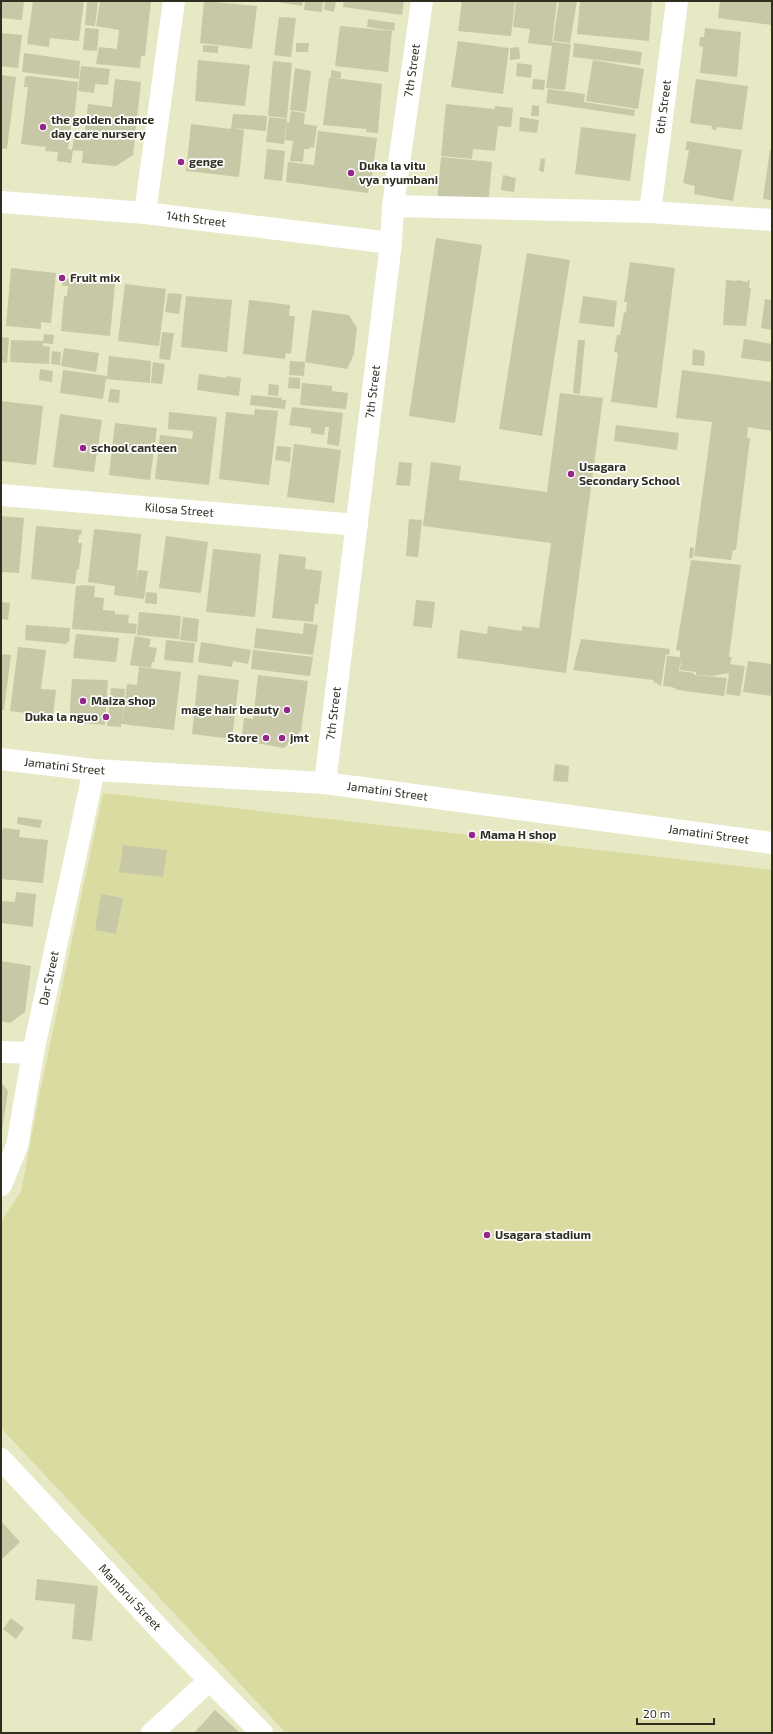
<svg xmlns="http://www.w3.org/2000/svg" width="773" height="1734" font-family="'Exo 2',sans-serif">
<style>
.green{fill:#dadba1}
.building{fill:#c7c8a5}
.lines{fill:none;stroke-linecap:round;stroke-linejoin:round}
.street{stroke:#fff;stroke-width:22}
.poi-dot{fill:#942789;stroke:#fff;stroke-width:1.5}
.labels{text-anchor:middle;stroke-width:3.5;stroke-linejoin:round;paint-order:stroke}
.street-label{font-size:12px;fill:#2e2f21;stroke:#fff}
.poi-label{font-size:12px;font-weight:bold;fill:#2e2f21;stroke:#fff;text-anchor:start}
</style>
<rect width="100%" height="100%" fill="#e7e8c4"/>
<!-- green -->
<path class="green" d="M 103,793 L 772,870 L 772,1733 L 286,1733 L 1,1428 L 1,1221 L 21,1192 L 40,1092 Z"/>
<!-- building -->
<path class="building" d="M 1,1 L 24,1 L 22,20 L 1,18 Z
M 33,1 L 84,1 L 79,41 L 50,38 L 49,47 L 27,44 Z
M 87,1 L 98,1 L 95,26 L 85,25 Z
M 100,1 L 151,1 L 145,56 L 141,56 L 140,68 L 96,64 L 99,47 L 117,49 L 119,30 L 96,26 Z
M 204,1 L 257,6 L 252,49 L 200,43 Z
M 270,1 L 303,1 L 302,6 Z
M 305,1 L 323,1 L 322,12 L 304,10 Z
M 325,1 L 336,1 L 334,12 L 324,10 Z
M 344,1 L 404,1 L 402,15 L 343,7 Z
M 462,1 L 515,1 L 511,36 L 458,31 Z
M 516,1 L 557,1 L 552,42 L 571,44 L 565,90 L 546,88 L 552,46 L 528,43 L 530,29 L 513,27 Z
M 559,1 L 577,1 L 570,43 L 553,41 Z
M 580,1 L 652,1 L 649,41 L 577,34 Z
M 720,1 L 772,1 L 772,25 L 718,18 Z
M 279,17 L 296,18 L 291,57 L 274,55 Z
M 368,19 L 395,23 L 394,31 L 367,27 Z
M 340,26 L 392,31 L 388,72 L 335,66 Z
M 85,28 L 99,29 L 97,51 L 83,50 Z
M 705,28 L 741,32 L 737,77 L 700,73 L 703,47 L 699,46 L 700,37 L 704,37 Z
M 1,33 L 22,35 L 18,68 L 1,66 Z
M 458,41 L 509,48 L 503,94 L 451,87 Z
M 296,43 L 309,43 L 308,52 L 296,52 Z
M 574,43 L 642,52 L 640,65 L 573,57 Z
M 203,45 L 218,46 L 218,53 L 203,52 Z
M 519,47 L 520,59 L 510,60 L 510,48 Z
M 24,53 L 80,61 L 79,79 L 22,72 Z
M 198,60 L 250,65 L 245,106 L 195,101 Z
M 593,60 L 644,69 L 638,109 L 586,101 Z
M 273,61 L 292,63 L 287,118 L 268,116 Z
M 517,63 L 532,65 L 531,78 L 516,76 Z
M 81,66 L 110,69 L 108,85 L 95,84 L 94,93 L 78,91 Z
M 295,68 L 311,71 L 306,112 L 290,110 Z
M 331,70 L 341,72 L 341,78 L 335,78 L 382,84 L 378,133 L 366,132 L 367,129 L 323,125 L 329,78 L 331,78 Z
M 1,75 L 16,77 L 7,149 L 1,148 Z
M 29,76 L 78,82 L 74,120 L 72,120 L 68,149 L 73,150 L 71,163 L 57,161 L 58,152 L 45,151 L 46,147 L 21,144 L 28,87 L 24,87 L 25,77 Z
M 115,79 L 141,82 L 133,155 L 116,166 L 82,163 L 83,151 L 72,150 L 75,131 L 85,132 L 88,104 L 112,107 Z
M 533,79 L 545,80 L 544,90 L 532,89 Z
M 696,79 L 748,86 L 742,130 L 717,127 L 716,130 L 711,129 L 712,126 L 690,123 Z
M 548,89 L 585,94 L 584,102 L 635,110 L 634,116 L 546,103 Z
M 446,104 L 495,109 L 495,106 L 513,108 L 511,127 L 498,126 L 495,151 L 473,149 L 472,159 L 441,156 Z
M 532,105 L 539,106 L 539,116 L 531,116 Z
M 291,111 L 305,113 L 304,124 L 317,126 L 314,148 L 310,147 L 310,149 L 304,149 L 303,162 L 290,161 L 293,141 L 305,142 L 285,140 L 287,122 L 289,123 Z
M 233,114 L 267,116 L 266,131 L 234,128 L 244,130 L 239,177 L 186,171 L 191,124 L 231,129 Z
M 269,117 L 287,119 L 284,144 L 266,142 Z
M 520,117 L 539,120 L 537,133 L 519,131 Z
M 581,127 L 636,134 L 630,181 L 575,174 Z
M 318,131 L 377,138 L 372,177 L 370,176 L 368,193 L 286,182 L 288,162 L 314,165 Z
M 687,141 L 742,150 L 733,201 L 694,194 L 695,186 L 683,183 L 689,150 L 685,150 Z
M 267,149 L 285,151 L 282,181 L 264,179 Z
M 770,150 L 772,150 L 772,200 L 763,199 Z
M 441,157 L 492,162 L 488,207 L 437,202 Z
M 541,158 L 545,159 L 544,172 L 539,171 Z
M 503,175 L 516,178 L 514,192 L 501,190 Z
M 436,238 L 482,245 L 455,423 L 409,416 Z
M 527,253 L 570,260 L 542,436 L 499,429 Z
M 630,262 L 675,268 L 657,408 L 611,402 L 618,353 L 614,352 L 617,335 L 620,335 L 624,312 L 626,313 L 627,302 L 624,302 Z
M 11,268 L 56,273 L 51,323 L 41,322 L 41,329 L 6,326 Z
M 62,278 L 115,284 L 110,336 L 61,331 L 64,296 L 67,296 L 68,286 L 62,286 Z
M 726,280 L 737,281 L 737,280 L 748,282 L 748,280 L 750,280 L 749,288 L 751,288 L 746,326 L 723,325 Z
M 125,284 L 166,289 L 159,346 L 118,341 Z
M 168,293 L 182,294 L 179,314 L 165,312 Z
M 186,296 L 232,300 L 227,352 L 181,347 Z
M 583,296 L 617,301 L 614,327 L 579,323 Z
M 765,299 L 772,300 L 772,330 L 761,328 Z
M 249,300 L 290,305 L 289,316 L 295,316 L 291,354 L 286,353 L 285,359 L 243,354 Z
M 312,310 L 349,315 L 357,328 L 354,354 L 347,369 L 305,362 Z
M 162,332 L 174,333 L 170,360 L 159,359 Z
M 44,334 L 54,335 L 53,344 L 43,343 Z
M 1,337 L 9,338 L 7,363 L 1,362 Z
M 744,339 L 772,344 L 772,362 L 741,358 Z
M 11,340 L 43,341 L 43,346 L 50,347 L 49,364 L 10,362 Z
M 578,340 L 585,340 L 580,394 L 573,393 Z
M 64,348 L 99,353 L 96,372 L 61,366 Z
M 693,349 L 704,351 L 703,353 L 705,353 L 704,366 L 692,365 Z
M 52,351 L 61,352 L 60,365 L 51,364 Z
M 109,356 L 151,361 L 150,383 L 106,379 L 103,399 L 60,393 L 63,370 L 107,376 Z
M 290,361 L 305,362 L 304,376 L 289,375 Z
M 153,362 L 165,364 L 162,384 L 151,383 Z
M 40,369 L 53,371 L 52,382 L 39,380 Z
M 682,370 L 772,382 L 772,431 L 748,427 L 747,438 L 750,438 L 736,550 L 733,550 L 731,560 L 694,556 L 712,422 L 676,418 Z
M 199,374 L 226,378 L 226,376 L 241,378 L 239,396 L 197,390 Z
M 289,377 L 300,378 L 300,389 L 288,388 Z
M 302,383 L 332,386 L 332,391 L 348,393 L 346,409 L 300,405 Z
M 269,384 L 279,385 L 278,396 L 268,395 Z
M 110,389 L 120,390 L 119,403 L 108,402 Z
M 560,393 L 603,398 L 566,673 L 457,658 L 460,630 L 487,634 L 488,626 L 522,631 L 522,626 L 539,628 L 551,543 L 423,526 L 431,462 L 461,466 L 459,480 L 547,492 Z
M 251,395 L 282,398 L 282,400 L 286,400 L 285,409 L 250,405 Z
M 1,401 L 43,406 L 36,465 L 1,461 Z
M 292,407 L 343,413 L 339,446 L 327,444 L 329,427 L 325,427 L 324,435 L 311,433 L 311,428 L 289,425 Z
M 255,409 L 278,411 L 269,485 L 219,479 L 226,412 L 254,415 Z
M 169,412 L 217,417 L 209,485 L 155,479 L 160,435 L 192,439 L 193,431 L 168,429 Z
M 60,414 L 102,420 L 94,472 L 53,467 Z
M 115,423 L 157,428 L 150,480 L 109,475 Z
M 616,425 L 679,433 L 677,450 L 614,441 Z
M 294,444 L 341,450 L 334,503 L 287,497 Z
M 277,446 L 291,447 L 290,462 L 275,460 Z
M 399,462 L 412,463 L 410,486 L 396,485 Z
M 1,516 L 24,518 L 19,573 L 1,572 Z
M 409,519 L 422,520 L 418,557 L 406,556 Z
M 36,526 L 82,530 L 81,535 L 79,535 L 78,543 L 82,543 L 79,569 L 77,569 L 75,584 L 31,579 Z
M 94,529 L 141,534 L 136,582 L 138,570 L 148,571 L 144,599 L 114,595 L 115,586 L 88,582 Z
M 166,536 L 208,542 L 201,593 L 159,588 Z
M 690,547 L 694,548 L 693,558 L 689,558 Z
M 213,549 L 261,554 L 255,617 L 206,612 Z
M 279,554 L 306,557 L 305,569 L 322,571 L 318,604 L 315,604 L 313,622 L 272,618 Z
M 691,560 L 741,565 L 729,657 L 732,657 L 730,664 L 745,666 L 740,696 L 726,694 L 729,673 L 712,676 L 696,675 L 696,672 L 680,670 L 681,658 L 679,671 L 694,673 L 694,675 L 727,678 L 724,696 L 678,690 L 672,687 L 663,686 L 667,656 L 680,657 L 680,651 L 676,650 Z
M 80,585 L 95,586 L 94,597 L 104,598 L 103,610 L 115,611 L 115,614 L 129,615 L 128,623 L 137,624 L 136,634 L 72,629 L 76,586 L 80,586 Z
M 146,592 L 157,593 L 157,604 L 145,603 Z
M 416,600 L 435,602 L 432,628 L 413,626 Z
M 1,602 L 10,603 L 8,620 L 1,619 Z
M 139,612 L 181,616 L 179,639 L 137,635 Z
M 183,617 L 199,619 L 197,642 L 180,640 Z
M 304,623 L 318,625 L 313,655 L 254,648 L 256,628 L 303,634 Z
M 26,625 L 70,628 L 69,642 L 67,642 L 67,644 L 25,640 Z
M 76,634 L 119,638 L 116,662 L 73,658 Z
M 135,636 L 151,639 L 149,647 L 157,648 L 154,662 L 152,662 L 151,668 L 130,665 Z
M 581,639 L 670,649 L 669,655 L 666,654 L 661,686 L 654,682 L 653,680 L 573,670 Z
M 166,640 L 195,643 L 193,663 L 164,660 Z
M 201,642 L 251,650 L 248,664 L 233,661 L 232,667 L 198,662 Z
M 18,647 L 46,650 L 41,689 L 56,690 L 53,716 L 10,711 Z
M 253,650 L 313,657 L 310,676 L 251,669 Z
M 1,654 L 11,655 L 4,710 L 1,710 Z
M 748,661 L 772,664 L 772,696 L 743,692 Z
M 139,667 L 181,672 L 174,730 L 121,724 L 121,727 L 107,726 L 111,688 L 125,689 L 122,722 L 127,684 L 137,685 Z
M 198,675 L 239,680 L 232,739 L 192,734 Z
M 258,675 L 308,681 L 301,731 L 284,748 L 250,742 L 249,736 L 242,735 L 244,718 L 253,719 Z
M 72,679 L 108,680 L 105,725 L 69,722 Z
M 555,764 L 569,766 L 568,782 L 553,781 Z
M 18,817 L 42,820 L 40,828 L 17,824 Z
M 3,828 L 20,830 L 19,837 L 48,840 L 43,883 L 1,879 L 1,830 L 3,830 Z
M 123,845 L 167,850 L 163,877 L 119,872 Z
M 16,892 L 36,894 L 33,927 L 1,923 L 1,901 L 15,902 Z
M 101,894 L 123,898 L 116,934 L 95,930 Z
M 1,961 L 31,966 L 25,1012 L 10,1023 L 1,1021 Z
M 1,1082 L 8,1091 L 2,1131 L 1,1131 Z
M 1,1521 L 20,1542 L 1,1560 Z
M 37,1579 L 98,1586 L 92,1641 L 72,1639 L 75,1604 L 35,1600 Z
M 11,1618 L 24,1628 L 16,1639 L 3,1629 Z
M 215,1710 L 240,1733 L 194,1733 Z"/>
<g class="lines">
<!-- street -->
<g class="street">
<path id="s1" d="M 1,202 L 145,213 L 391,243"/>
<path d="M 393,206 L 650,212 L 772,220"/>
<path id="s2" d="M 650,212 L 677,1"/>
<path d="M 145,213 L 174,1"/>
<path id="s3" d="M 1,495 L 357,525"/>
<path id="s4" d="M 1,759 L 94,770 L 325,783 L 772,843"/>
<path id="s5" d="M 325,783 L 391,243 L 393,206 L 422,1"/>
<path d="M 1,1052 L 33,1053"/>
<path id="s6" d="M 1,1185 L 17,1146 L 33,1053 L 94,770"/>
<path id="s7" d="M 1,1459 L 166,1636 L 262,1733"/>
<path d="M 152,1733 L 210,1680"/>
</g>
</g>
<!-- markers -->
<g class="poi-dot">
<circle cx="43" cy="127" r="4"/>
<circle cx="181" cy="162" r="4"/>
<circle cx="351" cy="173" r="4"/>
<circle cx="62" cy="278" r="4"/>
<circle cx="83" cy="448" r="4"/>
<circle cx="571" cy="474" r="4"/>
<circle cx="83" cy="701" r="4"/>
<circle cx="287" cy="710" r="4"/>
<circle cx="106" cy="717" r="4"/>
<circle cx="266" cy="738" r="4"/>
<circle cx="282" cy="738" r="4"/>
<circle cx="472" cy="835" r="4"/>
<circle cx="487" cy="1235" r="4"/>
</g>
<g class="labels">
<!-- street labels -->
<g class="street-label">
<text dy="4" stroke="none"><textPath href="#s5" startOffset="718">7th Street</textPath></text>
<text dy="4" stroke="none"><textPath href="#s2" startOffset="106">6th Street</textPath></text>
<text dy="4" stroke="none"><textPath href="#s1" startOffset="196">14th Street</textPath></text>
<text dy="4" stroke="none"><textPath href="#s5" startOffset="394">7th Street</textPath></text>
<text dy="4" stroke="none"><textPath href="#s3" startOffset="179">Kilosa Street</textPath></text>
<text dy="4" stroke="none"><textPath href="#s5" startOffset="70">7th Street</textPath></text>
<text dy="4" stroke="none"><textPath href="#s4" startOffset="64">Jamatini Street</textPath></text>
<text dy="4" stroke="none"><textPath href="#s4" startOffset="388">Jamatini Street</textPath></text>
<text dy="4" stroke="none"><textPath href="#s4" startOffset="712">Jamatini Street</textPath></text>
<text dy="4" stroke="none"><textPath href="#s6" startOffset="213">Dar Street</textPath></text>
<text dy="4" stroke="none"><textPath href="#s7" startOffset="189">Mambrui Street</textPath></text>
</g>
<!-- poi labels -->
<g class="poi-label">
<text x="51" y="124">the golden chance<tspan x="51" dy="14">day care nursery</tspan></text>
<text x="189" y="166">genge</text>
<text x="359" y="170">Duka la vitu<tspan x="359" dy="14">vya nyumbani</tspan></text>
<text x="70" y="282">Fruit mix</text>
<text x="91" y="452">school canteen</text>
<text x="579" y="471">Usagara<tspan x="579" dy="14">Secondary School</tspan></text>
<text x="91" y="705">Maiza shop</text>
<text x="279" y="714" text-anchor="end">mage hair beauty</text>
<text x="98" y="721" text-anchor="end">Duka la nguo</text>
<text x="258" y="742" text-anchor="end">Store</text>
<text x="290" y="742">jmt</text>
<text x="480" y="839">Mama H shop</text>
<text x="495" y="1239">Usagara stadium</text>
</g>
</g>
<!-- border -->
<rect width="773" height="1734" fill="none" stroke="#2e2f21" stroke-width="4"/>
<!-- scale -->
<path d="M637 1718v6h77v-6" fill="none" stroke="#2e2f21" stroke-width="2"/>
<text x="643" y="1718" font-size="12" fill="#2e2f21" stroke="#ffffff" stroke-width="3" paint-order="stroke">20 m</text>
</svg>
